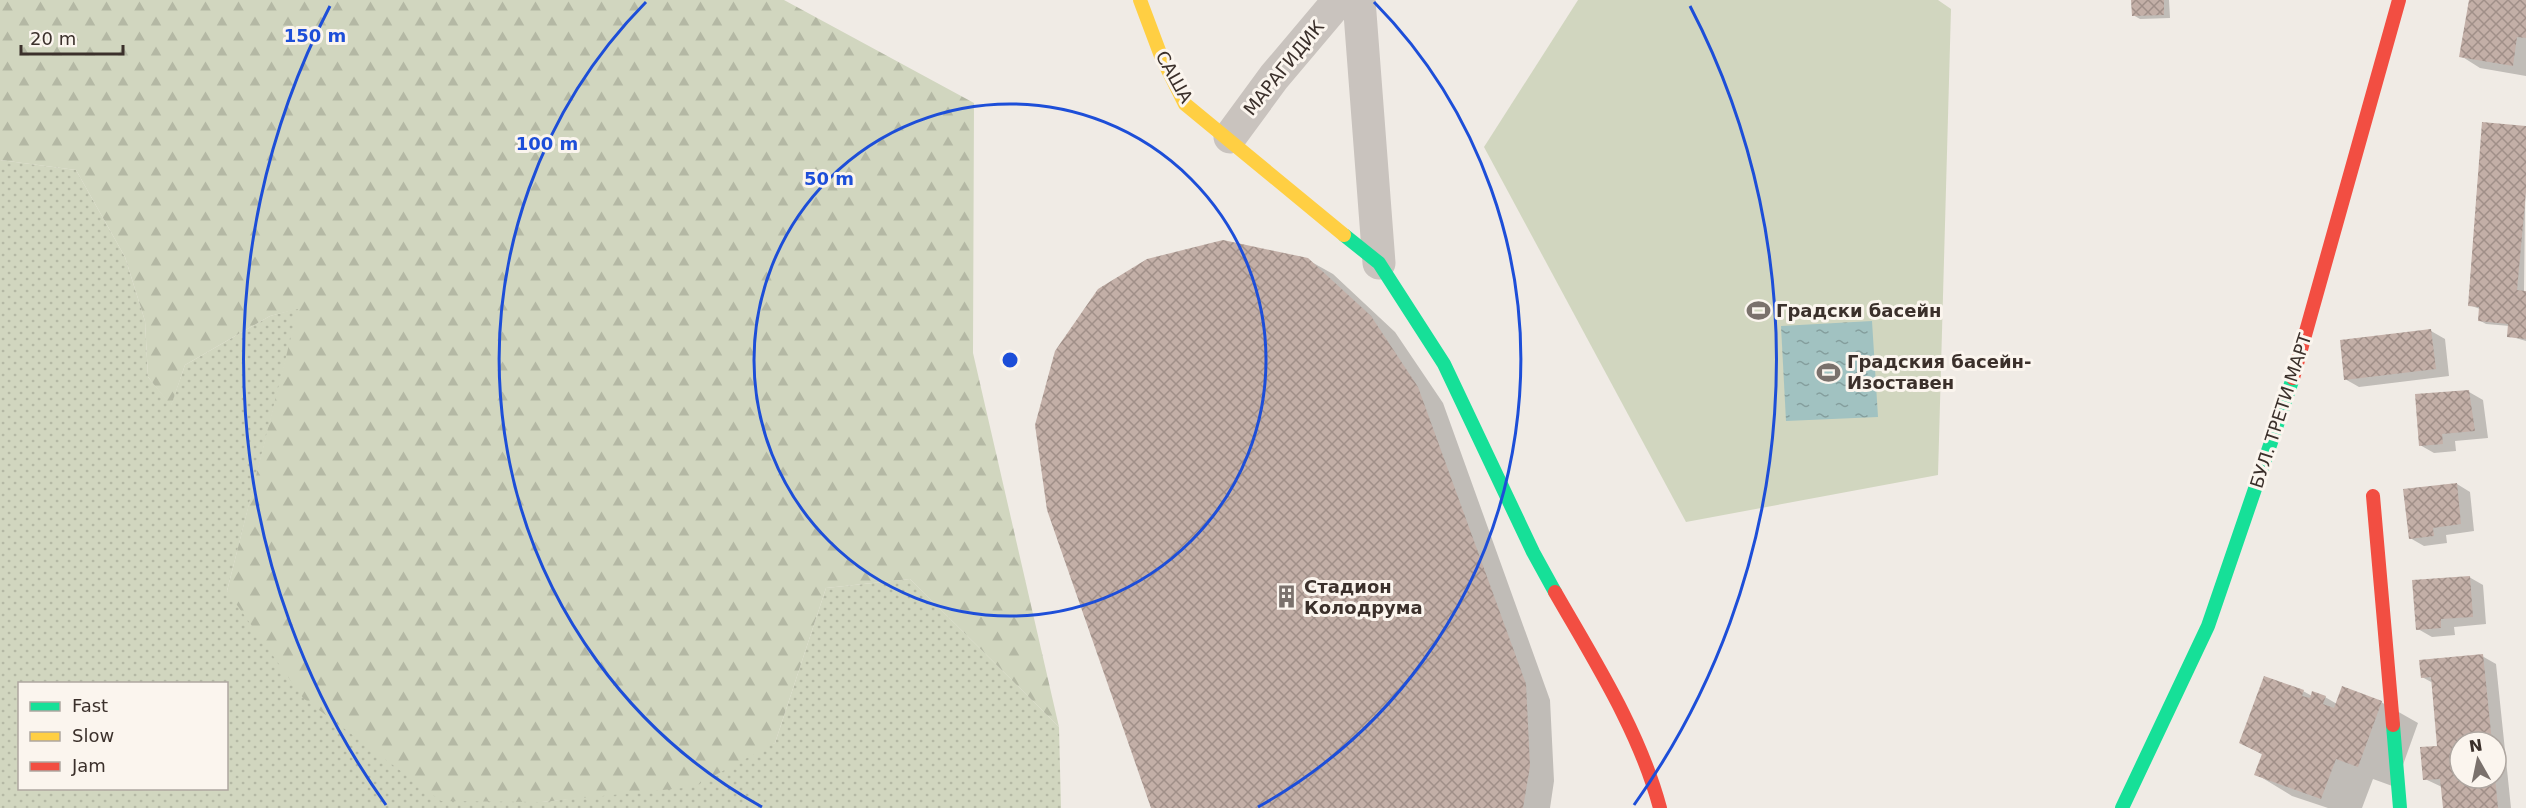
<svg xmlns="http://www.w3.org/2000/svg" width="2526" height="808" font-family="'DejaVu Sans',sans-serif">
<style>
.green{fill:url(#green-dots);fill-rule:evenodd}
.forest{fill:url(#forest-firs)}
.pitch{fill:#d1d6bf}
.water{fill:url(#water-ripples)}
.shadow{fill:#0003;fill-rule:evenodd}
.building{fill:url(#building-cross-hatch)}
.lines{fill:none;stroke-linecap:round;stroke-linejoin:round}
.street{stroke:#c9c3be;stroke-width:33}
.fast{stroke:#16e098;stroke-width:14}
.slow{stroke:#ffcf43;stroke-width:14}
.jam{stroke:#f24e42;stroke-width:14}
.ring{fill:none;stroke:#1d4ed8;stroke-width:3}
.labels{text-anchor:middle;stroke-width:6;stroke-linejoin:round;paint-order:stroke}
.street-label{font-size:18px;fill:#3b302b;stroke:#fbf5ee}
.poi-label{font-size:18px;font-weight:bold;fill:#3b302b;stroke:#fbf5ee;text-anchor:start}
.centre{fill:#1d4ed8;stroke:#fbf5ee;stroke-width:3}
.ring-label{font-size:18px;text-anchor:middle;font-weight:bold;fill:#1d4ed8;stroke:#fbf5ee;stroke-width:6;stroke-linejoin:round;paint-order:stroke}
</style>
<defs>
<pattern id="green-dots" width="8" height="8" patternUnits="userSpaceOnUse" patternTransform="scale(1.5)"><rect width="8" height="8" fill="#d1d6bf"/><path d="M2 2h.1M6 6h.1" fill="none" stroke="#b4b8a4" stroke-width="1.8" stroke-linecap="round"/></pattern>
<pattern id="forest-firs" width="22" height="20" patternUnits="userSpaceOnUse" patternTransform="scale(1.5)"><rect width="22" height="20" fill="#d1d6bf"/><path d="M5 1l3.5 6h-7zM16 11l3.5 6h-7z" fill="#b4b8a4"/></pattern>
<pattern id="water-ripples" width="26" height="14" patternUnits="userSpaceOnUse" patternTransform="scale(1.5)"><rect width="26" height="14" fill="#a1c2c1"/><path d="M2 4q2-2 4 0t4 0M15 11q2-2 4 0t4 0" fill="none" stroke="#849e9d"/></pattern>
<pattern id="building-cross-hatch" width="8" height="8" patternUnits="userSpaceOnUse" patternTransform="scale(1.5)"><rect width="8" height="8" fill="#c3afa7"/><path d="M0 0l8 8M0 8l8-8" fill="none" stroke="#a08f88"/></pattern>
</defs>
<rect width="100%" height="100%" fill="#f0ebe5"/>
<!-- green -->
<path class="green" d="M 0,160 L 76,170 L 125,257 L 145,321 L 148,377 L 171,405 L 185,365 L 270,316 L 299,308 L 227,591 L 542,802 L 602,795 L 775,743 L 826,588 L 910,579 L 1059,727 L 1061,808 L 0,808 ZM 20,684 L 226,684 L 226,788 L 20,788 Z"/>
<!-- forest -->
<path class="forest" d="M 0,0 L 784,0 L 974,103 L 973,353 L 1059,727 L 910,579 L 826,588 L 775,743 L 693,787 L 542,802 L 441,801 L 303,698 L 227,591 L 298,309 L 270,316 L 185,365 L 171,406 L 148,377 L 145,321 L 125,257 L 76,170 L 0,160 Z"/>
<!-- pitch -->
<path class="pitch" d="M 1578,0 L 1938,0 L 1951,9 L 1938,475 L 1686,522 L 1484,147 Z"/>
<!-- water -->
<path class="water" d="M 1872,321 L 1878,417 L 1786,421 L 1781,326 Z"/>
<!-- shadow -->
<path class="shadow" d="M 2132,0 L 2169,0 L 2170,18 L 2140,19 L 2133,15 Z
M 2470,0 L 2526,0 L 2526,76 L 2480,68 L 2461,56 Z
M 2526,127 L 2524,292 L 2526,292 L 2526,341 L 2509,336 L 2510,326 L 2486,324 L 2479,320 L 2480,309 L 2469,305 Z
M 1308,260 L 1333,274 L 1395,332 L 1443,403 L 1550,700 L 1554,781 L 1550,808 L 1152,808 Z
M 2431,331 L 2445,339 L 2449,376 L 2359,387 L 2345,379 Z
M 2469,392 L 2483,400 L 2488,438 L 2455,441 L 2456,451 L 2434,453 L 2420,445 Z
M 2457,484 L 2470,492 L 2474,531 L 2446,535 L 2447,543 L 2424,546 L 2410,538 Z
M 2469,577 L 2483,585 L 2486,624 L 2454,627 L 2455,635 L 2432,637 L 2418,629 Z
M 2482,656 L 2496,664 L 2511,808 L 2444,808 L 2442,787 L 2425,779 L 2439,747 L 2433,683 L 2422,677 ZM 2460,742 L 2496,742 L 2496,778 L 2460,778 Z
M 2303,691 L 2312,696 L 2325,697 L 2337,704 L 2381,702 L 2418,723 L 2395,787 L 2373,779 L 2362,808 L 2328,808 L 2292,796 L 2256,774 L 2263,755 L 2241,743 Z"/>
<!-- building -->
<path class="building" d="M 2131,0 L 2164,0 L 2164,15 L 2132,16 Z
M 2469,0 L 2526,0 L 2526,38 L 2517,37 L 2513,66 L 2459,57 Z
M 2482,122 L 2526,126 L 2526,192 L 2517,290 L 2526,291 L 2526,339 L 2507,337 L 2508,324 L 2478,321 L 2479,307 L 2468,306 Z
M 1223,240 L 1308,258 L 1371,316 L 1418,387 L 1526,684 L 1530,766 L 1523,808 L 1151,808 L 1047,510 L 1035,425 L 1055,351 L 1098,289 L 1147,259 Z
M 2431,329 L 2436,369 L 2344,380 L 2340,340 Z
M 2469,390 L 2475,431 L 2442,434 L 2443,444 L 2419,446 L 2415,394 Z
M 2457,483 L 2461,524 L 2433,528 L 2434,536 L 2409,539 L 2403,489 Z
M 2470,576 L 2473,617 L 2441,619 L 2441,628 L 2416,630 L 2412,580 Z
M 2483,654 L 2492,742 L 2460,742 L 2460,778 L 2495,778 L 2498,808 L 2443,808 L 2440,779 L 2423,780 L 2420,747 L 2437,746 L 2431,677 L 2421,678 L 2419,660 Z
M 2264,676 L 2304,690 L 2302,696 L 2310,698 L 2312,691 L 2326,696 L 2323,704 L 2334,708 L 2342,686 L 2382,701 L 2358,767 L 2336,759 L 2321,799 L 2254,775 L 2262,754 L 2239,743 Z"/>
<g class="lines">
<!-- street -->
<path class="street" d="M 1359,0 L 1379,263
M 1230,137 L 1274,77 L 1339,0"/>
<!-- fast -->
<path class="fast" d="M 1344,235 L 1379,263 L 1444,364 L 1533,552 L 1555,592
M 2393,725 L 2400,808
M 2122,808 L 2208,626 L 2293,378"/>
<!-- slow -->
<path class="slow" d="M 1140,0 L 1161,56 L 1185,104 L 1344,235"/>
<!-- jam -->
<path class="jam" d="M 2293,378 L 2399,0
M 2373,496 L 2393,725
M 1555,592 C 1595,662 1639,730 1660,808"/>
</g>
<!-- distance rings -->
<g class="ring">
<circle cx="1010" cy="360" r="256"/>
<path d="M762 807A511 511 0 0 1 646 2M1374 2A511 511 0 0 1 1258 807"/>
<path d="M386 805A767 767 0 0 1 330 6M1690 6A767 767 0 0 1 1634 805"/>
</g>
<!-- icons -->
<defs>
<symbol id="stadium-bare" viewBox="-9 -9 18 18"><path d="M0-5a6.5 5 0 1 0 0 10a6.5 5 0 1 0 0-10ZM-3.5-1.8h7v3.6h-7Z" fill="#7a716c" stroke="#fbf5ee" stroke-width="2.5" paint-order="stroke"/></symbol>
<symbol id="building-bare" viewBox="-9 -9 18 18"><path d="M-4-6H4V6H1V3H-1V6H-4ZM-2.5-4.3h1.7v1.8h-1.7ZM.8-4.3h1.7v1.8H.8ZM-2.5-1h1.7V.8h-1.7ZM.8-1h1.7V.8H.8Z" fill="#7a716c" stroke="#fbf5ee" stroke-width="2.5" paint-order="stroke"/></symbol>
</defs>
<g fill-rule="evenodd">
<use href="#stadium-bare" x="1742" y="294" width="33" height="33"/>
<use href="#stadium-bare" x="1812" y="356" width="33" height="33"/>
<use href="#building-bare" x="1270" y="580" width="33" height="33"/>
</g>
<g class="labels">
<!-- street labels -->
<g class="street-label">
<text transform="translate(1284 68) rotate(-51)" y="6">МАРАГИДИК</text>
<text transform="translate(1174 77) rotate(61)" y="6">САША</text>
<text transform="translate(2281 411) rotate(-72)" y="6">БУЛ. ТРЕТИ МАРТ</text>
</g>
<!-- poi labels -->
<g class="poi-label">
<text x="1776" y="317">Градски басейн</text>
<text x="1847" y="368">Градския басейн-<tspan x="1847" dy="21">Изоставен</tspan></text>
<text x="1304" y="593">Стадион<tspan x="1304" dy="21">Колодрума</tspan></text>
</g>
</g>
<circle cx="1010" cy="360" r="9" class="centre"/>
<g class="ring-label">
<text x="315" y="42">150 m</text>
<text x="547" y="150">100 m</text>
<text x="829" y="185">50 m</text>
</g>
<!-- legend -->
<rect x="18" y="682" width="210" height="108" fill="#fbf5ee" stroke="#aea6a0" stroke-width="1.5"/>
<rect x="30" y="702" width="30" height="9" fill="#16e098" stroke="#aea6a0" stroke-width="1.5"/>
<text x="72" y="712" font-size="18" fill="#3b302b">Fast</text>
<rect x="30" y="732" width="30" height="9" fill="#ffcf43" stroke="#aea6a0" stroke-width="1.5"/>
<text x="72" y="742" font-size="18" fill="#3b302b">Slow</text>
<rect x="30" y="762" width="30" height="9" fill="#f24e42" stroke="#aea6a0" stroke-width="1.5"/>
<text x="72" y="772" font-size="18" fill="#3b302b">Jam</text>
<!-- north arrow -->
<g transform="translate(2478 760) rotate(351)"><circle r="28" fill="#fbf5ee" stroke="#aea6a0" stroke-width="1.5"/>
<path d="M0-4.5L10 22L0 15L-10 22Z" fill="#7a716c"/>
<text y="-9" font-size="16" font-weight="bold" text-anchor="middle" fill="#3b302b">N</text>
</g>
<!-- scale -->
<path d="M21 45v9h102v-9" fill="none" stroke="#3b302b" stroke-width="3"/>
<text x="30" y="45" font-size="18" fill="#3b302b" stroke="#fbf5ee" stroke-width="4.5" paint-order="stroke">20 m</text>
</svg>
